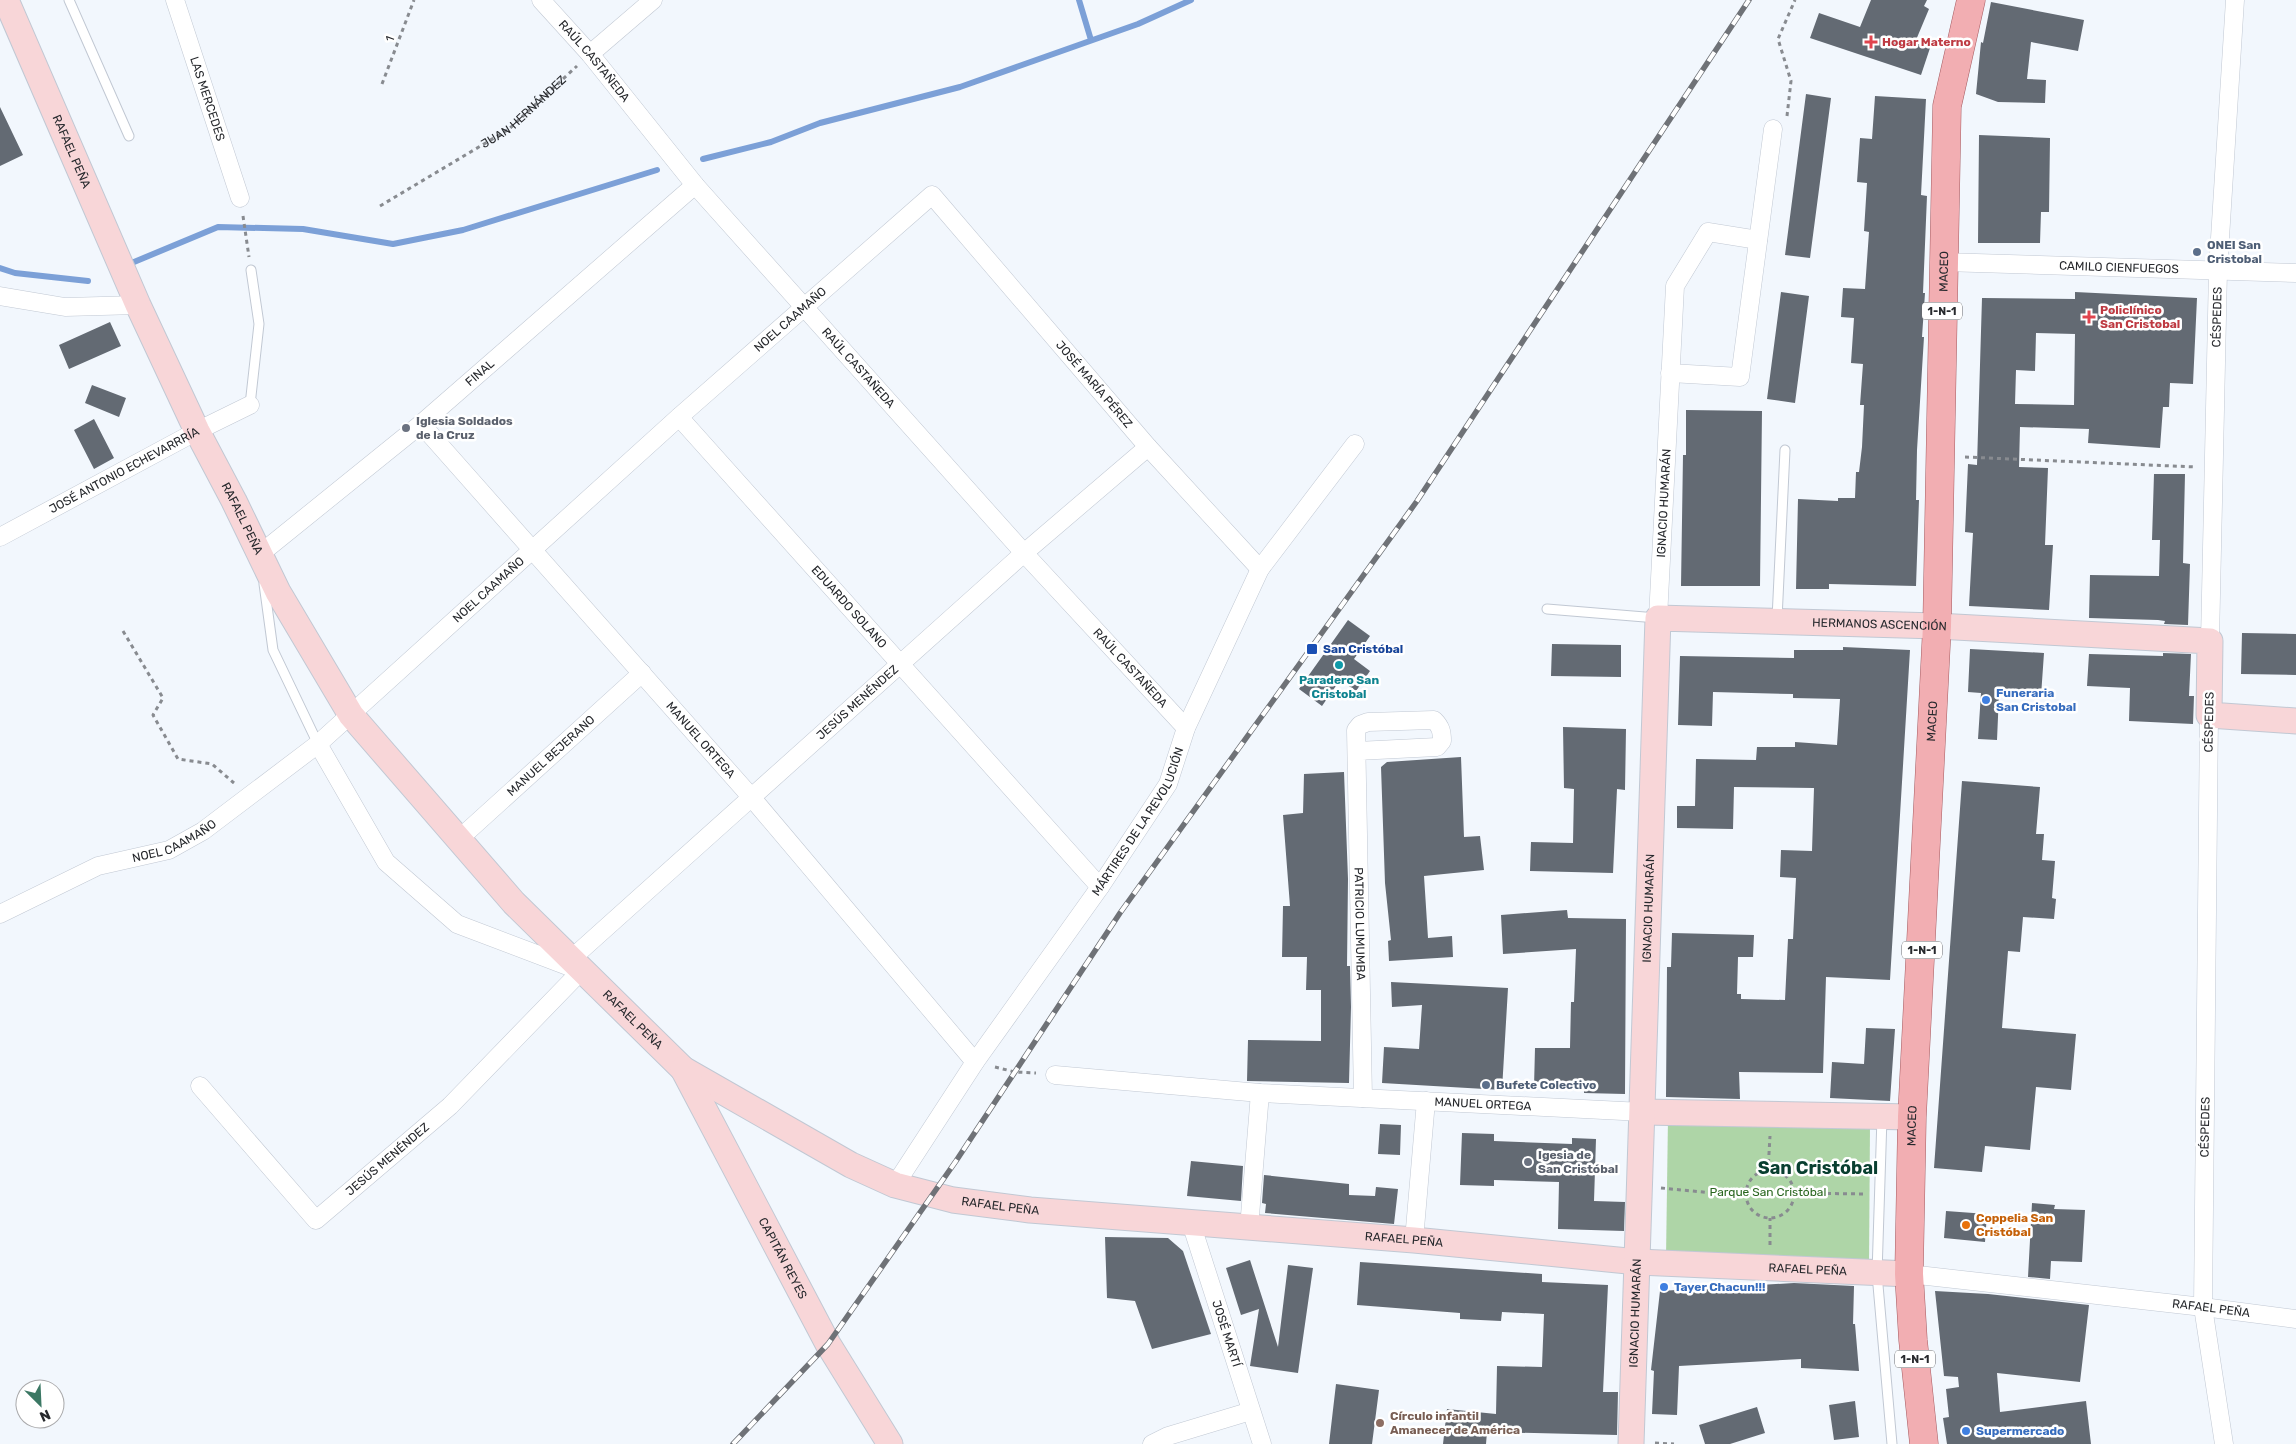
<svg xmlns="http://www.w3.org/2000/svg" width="2296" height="1444" font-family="Rubik,sans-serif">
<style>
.green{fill:#aed5a7}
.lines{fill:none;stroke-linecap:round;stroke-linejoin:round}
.stream{stroke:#7ca0d7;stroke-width:6}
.building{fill:#636a73;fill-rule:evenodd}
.lane-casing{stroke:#c1c8d3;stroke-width:11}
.street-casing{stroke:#c1c8d3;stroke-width:19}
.secondary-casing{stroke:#c1c8d3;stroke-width:27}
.primary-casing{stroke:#a55c62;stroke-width:29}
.path{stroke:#888b90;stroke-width:3;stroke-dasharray:4 4;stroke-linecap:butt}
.lane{stroke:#fff;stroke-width:9}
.street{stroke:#fff;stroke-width:18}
.secondary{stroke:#f8d6d8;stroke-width:25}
.primary{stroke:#f2aeb2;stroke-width:28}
.rail-casing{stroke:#6f7277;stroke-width:5.5}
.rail{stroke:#fff;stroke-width:4;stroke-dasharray:11;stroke-linecap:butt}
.health-dot{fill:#e0444e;stroke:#fff;stroke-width:2}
.service-dot{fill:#5c6f8a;stroke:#fff;stroke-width:2}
.worship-dot{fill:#6b7280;stroke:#fff;stroke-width:2}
.transit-dot{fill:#1a4fb4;stroke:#fff;stroke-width:2}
.culture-dot{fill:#0f9aa8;stroke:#fff;stroke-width:2}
.shop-dot{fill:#3f7fe0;stroke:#fff;stroke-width:2}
.food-dot{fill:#e8710a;stroke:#fff;stroke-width:2}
.education-dot{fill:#8d6e63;stroke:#fff;stroke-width:2}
.labels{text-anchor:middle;stroke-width:5;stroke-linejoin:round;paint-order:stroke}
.shield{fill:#fff;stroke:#68696c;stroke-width:1}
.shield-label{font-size:11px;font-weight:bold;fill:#27292d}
.street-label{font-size:12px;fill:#27292d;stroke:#fff}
.health-label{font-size:12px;font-weight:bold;fill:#be3a42;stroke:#fff;text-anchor:start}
.service-label{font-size:12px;font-weight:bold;fill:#4e5e75;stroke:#fff;text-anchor:start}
.worship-label{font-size:12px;font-weight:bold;fill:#5b616d;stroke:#fff;text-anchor:start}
.transit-label{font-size:12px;font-weight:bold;fill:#164399;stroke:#fff;text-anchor:start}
.culture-label{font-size:12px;font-weight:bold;fill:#0d838f;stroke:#fff}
.shop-label{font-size:12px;font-weight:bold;fill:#366cbe;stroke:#fff;text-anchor:start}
.park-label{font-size:12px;fill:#29661f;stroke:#fff}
.food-label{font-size:12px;font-weight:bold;fill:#c56008;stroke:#fff;text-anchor:start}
.education-label{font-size:12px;font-weight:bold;fill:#785e54;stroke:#fff;text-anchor:start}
.district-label{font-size:18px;font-weight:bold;fill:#093f30;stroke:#fff}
</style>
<rect width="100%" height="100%" fill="#f2f7fd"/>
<!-- green -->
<path class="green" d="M 1668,1117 L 1870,1124 L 1869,1268 L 1666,1258 Z"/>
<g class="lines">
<!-- stream -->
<path class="stream" d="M 1079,0 L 1091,40
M 703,159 L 771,142 L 820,123 L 960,87 L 1138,24 L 1191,0
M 134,262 L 218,227 L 303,229 L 393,244 L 463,230 L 657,170
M 0,268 L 15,273 L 88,281"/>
</g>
<!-- building -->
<path class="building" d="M 1871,0 L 1927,0 L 1924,6 L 1929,9 L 1916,40 L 1931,45 L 1921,75 L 1810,38 L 1819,13 L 1860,27 Z
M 1991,2 L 2084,20 L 2078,51 L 2031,42 L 2027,79 L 2046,80 L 2045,103 L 1998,102 L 1976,94 L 1981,42 L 1983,43 Z
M 1806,94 L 1831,98 L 1810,258 L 1785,255 Z
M 1875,96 L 1926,99 L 1921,195 L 1927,196 L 1923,293 L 1925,293 L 1922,337 L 1924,337 L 1917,450 L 1916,500 L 1919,500 L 1916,586 L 1829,584 L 1829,589 L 1796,589 L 1798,499 L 1838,501 L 1838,498 L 1855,498 L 1856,472 L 1859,472 L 1862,447 L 1864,405 L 1860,405 L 1863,364 L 1851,363 L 1854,318 L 1841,317 L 1843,288 L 1865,289 L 1869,232 L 1864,231 L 1867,183 L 1857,182 L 1860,138 L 1872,139 Z
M 0,107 L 23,155 L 0,166 Z
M 1979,135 L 2050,138 L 2049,212 L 2041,212 L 2040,243 L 1978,243 Z
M 1781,292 L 1809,296 L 1795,403 L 1767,399 Z
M 2075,292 L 2197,298 L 2193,384 L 2170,383 L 2169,407 L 2163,407 L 2160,448 L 2088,443 L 2089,429 L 2020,427 L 2019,467 L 2048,468 L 2045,545 L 2053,545 L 2049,610 L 1969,606 L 1973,533 L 1965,532 L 1968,464 L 1977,465 L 1982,298 L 2075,299 ZM 2036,333 L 2075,334 L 2074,405 L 2015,404 L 2016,370 L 2035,371 Z
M 110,322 L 121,346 L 69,369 L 59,345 Z
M 92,385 L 126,398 L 119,417 L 85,403 Z
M 1686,410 L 1762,411 L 1760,586 L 1681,586 L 1683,455 L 1686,455 Z
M 94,419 L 114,458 L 94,469 L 74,430 Z
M 2154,474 L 2185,474 L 2183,563 L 2190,564 L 2188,625 L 2164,624 L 2165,621 L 2158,620 L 2089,618 L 2090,575 L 2159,576 L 2160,540 L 2152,540 Z
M 1348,620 L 1370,636 L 1354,659 L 1370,671 L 1356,691 L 1340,680 L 1322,706 L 1299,689 Z
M 2242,633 L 2296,634 L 2296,675 L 2241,674 Z
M 1552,644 L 1621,645 L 1621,677 L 1551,676 Z
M 1843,647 L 1910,650 L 1890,980 L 1826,977 L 1823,1073 L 1739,1072 L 1740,1099 L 1666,1097 L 1667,967 L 1671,967 L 1672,933 L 1754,935 L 1753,957 L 1738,957 L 1737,994 L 1741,994 L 1741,999 L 1785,1000 L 1788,939 L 1793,939 L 1796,878 L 1780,877 L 1781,850 L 1812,851 L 1814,788 L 1734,787 L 1733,829 L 1677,828 L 1677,806 L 1695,806 L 1696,759 L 1756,760 L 1757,747 L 1795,747 L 1795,742 L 1837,745 L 1840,699 L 1793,698 L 1793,694 L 1713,692 L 1712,726 L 1678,725 L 1680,656 L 1794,658 L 1794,650 L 1843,650 Z
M 1970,649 L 2044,653 L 2041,696 L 1999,694 L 1997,740 L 1978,739 L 1981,693 L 1968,692 Z
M 2163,653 L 2191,654 L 2189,696 L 2194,696 L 2193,724 L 2129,721 L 2130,688 L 2087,686 L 2089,654 L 2163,656 Z
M 1563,727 L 1626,729 L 1625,790 L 1617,789 L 1613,873 L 1530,871 L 1531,842 L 1573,843 L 1574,789 L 1564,788 Z
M 1461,757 L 1464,837 L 1480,836 L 1484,870 L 1424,876 L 1428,938 L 1452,936 L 1453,957 L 1389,961 L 1388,941 L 1391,940 L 1385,883 L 1381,767 L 1387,762 Z
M 1344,772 L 1348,879 L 1347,966 L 1350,966 L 1351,1007 L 1349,1083 L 1247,1081 L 1248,1040 L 1321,1041 L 1321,990 L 1306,990 L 1307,957 L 1282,957 L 1283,906 L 1290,906 L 1283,815 L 1303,813 L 1304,774 Z
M 1962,781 L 2040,787 L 2036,834 L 2044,834 L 2042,860 L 2055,861 L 2052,898 L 2056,899 L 2054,919 L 2023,917 L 2020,952 L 2008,951 L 2002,1028 L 2076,1034 L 2071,1090 L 2036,1087 L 2030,1150 L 1985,1146 L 1982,1172 L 1934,1168 Z
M 1567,910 L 1568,918 L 1626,919 L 1625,1094 L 1584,1093 L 1584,1088 L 1534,1087 L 1535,1048 L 1570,1048 L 1571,1002 L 1574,1002 L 1576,949 L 1503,954 L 1501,915 Z
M 1391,982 L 1508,988 L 1502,1090 L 1382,1083 L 1384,1047 L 1419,1049 L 1422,1005 L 1392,1007 Z
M 1866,1028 L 1895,1029 L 1890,1101 L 1830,1098 L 1832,1062 L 1864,1064 Z
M 1380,1124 L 1401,1125 L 1400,1155 L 1378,1154 Z
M 1462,1133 L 1494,1134 L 1494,1141 L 1572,1144 L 1572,1138 L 1596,1139 L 1594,1201 L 1625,1202 L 1624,1231 L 1558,1229 L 1559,1182 L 1494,1180 L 1494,1186 L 1460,1185 Z
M 1191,1161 L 1243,1166 L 1241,1201 L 1187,1196 Z
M 1264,1175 L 1349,1184 L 1349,1195 L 1375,1196 L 1376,1187 L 1398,1189 L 1394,1224 L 1265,1213 L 1266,1204 L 1262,1203 Z
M 2032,1203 L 2055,1205 L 2054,1209 L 2085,1210 L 2082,1262 L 2051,1261 L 2050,1279 L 2028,1277 Z
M 1946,1211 L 1987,1214 L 1985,1242 L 1944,1238 Z
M 1105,1237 L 1168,1238 L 1183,1251 L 1211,1334 L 1152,1349 L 1135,1301 L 1107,1298 Z
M 1250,1260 L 1278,1347 L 1288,1265 L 1313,1268 L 1298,1373 L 1250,1366 L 1259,1309 L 1241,1315 L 1226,1268 Z
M 1360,1262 L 1542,1274 L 1542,1282 L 1608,1285 L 1603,1392 L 1618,1392 L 1617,1435 L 1487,1432 L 1486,1444 L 1443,1444 L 1447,1409 L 1496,1414 L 1497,1366 L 1542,1367 L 1544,1314 L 1502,1312 L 1501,1321 L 1460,1319 L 1460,1313 L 1357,1305 Z
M 1794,1283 L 1854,1286 L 1853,1324 L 1855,1324 L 1859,1371 L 1801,1368 L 1801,1359 L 1679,1366 L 1677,1415 L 1652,1414 L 1654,1371 L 1651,1370 L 1660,1291 Z
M 1935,1291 L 1988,1294 L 2089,1305 L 2080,1382 L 1997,1373 L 2000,1412 L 2086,1401 L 2091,1444 L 1947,1444 L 1943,1418 L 1949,1417 L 1946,1389 L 1959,1387 L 1958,1377 L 1944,1376 Z
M 1336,1384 L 1379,1390 L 1372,1444 L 1329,1444 Z
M 1855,1401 L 1859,1437 L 1834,1440 L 1829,1405 Z
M 1757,1407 L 1765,1433 L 1730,1444 L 1705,1444 L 1699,1425 Z"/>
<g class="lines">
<defs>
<path id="lane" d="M 69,0 L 129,136
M 250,405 L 259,324 L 251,270
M 264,584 L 273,650 L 318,744
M 1547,609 L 1657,618
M 1777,619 L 1785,450
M 1882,1117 L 1877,1274 L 1892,1444"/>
<g id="street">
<path id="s2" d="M 175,0 L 240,198"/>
<path id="s3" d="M 541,0 L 590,54 L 695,185 L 1024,553 L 1186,728"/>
<path d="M 590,54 L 653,0"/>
<path id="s4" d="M 1943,262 L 2296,273"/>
<path d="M 0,296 L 65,307 L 138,305"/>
<path d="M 1670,373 L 1740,377 L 1773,129"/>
<path id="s5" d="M 679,417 L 1100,887"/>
<path id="s6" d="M 421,424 L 752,798 L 975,1062"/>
<path id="s7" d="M 0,537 L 197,431 L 250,405"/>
<path id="s8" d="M 260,554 L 421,424 L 695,185"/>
<path id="s9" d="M 1658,618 L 1675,286 L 1708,232 L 1758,240"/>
<path id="s10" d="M 2210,641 L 2218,270 L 2235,0"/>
<path d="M 2209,715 L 2203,1307 L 2224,1444"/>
<path id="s11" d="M 1357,751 L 1437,747 L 1442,741 C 1442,732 1441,727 1434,720 L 1368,722 L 1360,725 L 1356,730 L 1363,1098"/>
<path id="s12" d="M 459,839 L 642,673"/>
<path id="s13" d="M 0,914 L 98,866 L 169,850 L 203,831 L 318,744 L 679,417 L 932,195 L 1148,447 L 1260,569"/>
<path id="s14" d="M 570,960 L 1024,553 L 1148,447"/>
<path id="s15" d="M 1055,1075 L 1260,1093 L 1643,1112"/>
<path id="s16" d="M 200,1086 L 316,1220 L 450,1106 L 581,971 L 457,924 L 386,862 L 318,744"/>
<path id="s17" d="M 895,1185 L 975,1062 L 1100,887 L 1168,784 L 1186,728 L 1260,569 L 1355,444"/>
<path id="s18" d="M 1191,1223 L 1262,1444"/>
<path d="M 1249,1228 L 1260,1093"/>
<path d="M 1414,1240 L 1426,1101"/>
<path id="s19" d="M 1909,1274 L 2203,1307 L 2296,1319"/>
<path d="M 1152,1444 L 1168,1436 L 1251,1411"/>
</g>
<g id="secondary">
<path id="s20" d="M 6,0 L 138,305 L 197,431 L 234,501 L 278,592 L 351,715 L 514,903 L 683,1069 L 851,1165 L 895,1185 L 953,1200 L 1030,1210 L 1414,1240 L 1638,1262 L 1909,1274"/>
<path id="s21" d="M 683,1069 L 828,1344 L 890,1444"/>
<path d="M 1643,1112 L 1912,1117"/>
<path id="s22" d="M 1631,1444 L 1658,618 L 1937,626 L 2210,641 L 2209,715 L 2296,721"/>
</g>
<g id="primary">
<path id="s23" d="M 1924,1444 L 1913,1340 L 1909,1274 L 1912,1117 L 1937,626 L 1947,106 L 1971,0"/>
</g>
</defs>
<!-- lane casing -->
<use href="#lane" class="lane-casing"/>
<!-- street casing -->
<use href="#street" class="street-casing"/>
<!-- secondary casing -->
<use href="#secondary" class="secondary-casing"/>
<!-- primary casing -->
<use href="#primary" class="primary-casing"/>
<!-- path -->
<g class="path">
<path d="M 382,84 L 414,0"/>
<path d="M 1787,116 L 1791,81 L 1778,39 L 1795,0"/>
<path id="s1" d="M 380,206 L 509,129 L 577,66"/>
<path d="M 243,216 L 249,257"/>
<path d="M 1965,457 L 2196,467"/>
<path d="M 123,631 L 163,698 L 153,715 L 178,759 L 212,764 L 234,783"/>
<path d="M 995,1067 L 1015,1072 L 1036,1073"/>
<circle cx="1770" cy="1194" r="24"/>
<path d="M 1768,1171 L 1770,1136"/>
<path d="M 1661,1188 L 1745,1196"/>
<path d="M 1795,1193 L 1865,1194"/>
<path d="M 1770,1245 L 1770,1218"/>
<path d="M 1655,1443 L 1674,1444"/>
</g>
<!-- lane -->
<use href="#lane" class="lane"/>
<!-- street -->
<use href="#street" class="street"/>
<!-- secondary -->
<use href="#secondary" class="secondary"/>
<!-- primary -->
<use href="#primary" class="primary"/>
<defs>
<path id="rail" d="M 733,1444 L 828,1344 L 956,1161 L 1120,913 L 1417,501 L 1749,0"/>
</defs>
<!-- rail casing -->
<use href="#rail" class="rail-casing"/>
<!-- rail -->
<use href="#rail" class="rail"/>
</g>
<!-- markers -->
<g class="health-dot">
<path d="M1868.5 34.5h5v5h5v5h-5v5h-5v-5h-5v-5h5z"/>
<path d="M2086.5 309.5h5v5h5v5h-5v5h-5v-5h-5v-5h5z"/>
</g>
<g class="service-dot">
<circle cx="2197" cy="252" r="5"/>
<circle cx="1486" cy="1085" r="5"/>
</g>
<g class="worship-dot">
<circle cx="406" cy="428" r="5"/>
<circle cx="1528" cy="1162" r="5"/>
</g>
<rect class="transit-dot" x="1306" y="643" width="12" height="12" rx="2.5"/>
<circle class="culture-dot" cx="1339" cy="665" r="5"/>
<g class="shop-dot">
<circle cx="1986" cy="700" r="5"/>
<circle cx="1664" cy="1287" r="5"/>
<circle cx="1966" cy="1431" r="5"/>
</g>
<circle class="food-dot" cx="1966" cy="1225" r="5"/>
<circle class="education-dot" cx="1380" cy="1423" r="5"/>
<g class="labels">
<!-- shield labels -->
<g class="shield">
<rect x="1922" y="302.5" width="40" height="17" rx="4"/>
<rect x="1902" y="941.5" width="40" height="17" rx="4"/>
<rect x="1895" y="1350.5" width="40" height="17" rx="4"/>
</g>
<g class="shield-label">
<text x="1942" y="315">1-N-1</text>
<text x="1922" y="954">1-N-1</text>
<text x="1915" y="1363">1-N-1</text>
</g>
<!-- street labels -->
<g class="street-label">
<text transform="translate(390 39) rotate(-69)" y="4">1</text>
<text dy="4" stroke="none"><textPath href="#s3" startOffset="81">RAÚL CASTAÑEDA</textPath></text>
<text dy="4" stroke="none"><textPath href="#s2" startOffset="104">LAS MERCEDES</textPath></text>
<text dy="4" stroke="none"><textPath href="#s1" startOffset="172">JUAN HERNÁNDEZ</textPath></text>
<text dy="4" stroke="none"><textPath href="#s20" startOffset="165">RAFAEL PEÑA</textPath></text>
<text dy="4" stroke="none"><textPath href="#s4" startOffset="176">CAMILO CIENFUEGOS</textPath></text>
<text dy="4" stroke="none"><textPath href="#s23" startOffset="1174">MACEO</textPath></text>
<text dy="4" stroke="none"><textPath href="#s10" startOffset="324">CÉSPEDES</textPath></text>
<text dy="4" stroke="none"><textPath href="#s13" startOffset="1000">NOEL CAAMAÑO</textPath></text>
<text dy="4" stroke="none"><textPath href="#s3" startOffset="486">RAÚL CASTAÑEDA</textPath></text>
<text dy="4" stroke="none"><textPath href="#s8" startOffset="285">FINAL</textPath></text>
<text dy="4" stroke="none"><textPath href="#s13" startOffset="1438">JOSÉ MARÍA PÉREZ</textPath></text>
<text dy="4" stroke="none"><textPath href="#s7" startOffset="141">JOSÉ ANTONIO ECHEVARRRÍA</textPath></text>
<text dy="4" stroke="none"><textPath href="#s9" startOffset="115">IGNACIO HUMARÁN</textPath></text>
<text dy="4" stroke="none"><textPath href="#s20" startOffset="570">RAFAEL PEÑA</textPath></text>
<text dy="4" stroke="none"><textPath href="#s13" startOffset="595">NOEL CAAMAÑO</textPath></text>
<text dy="4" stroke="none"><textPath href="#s5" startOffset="255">EDUARDO SOLANO</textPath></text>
<text dy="4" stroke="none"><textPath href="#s22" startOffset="1048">HERMANOS ASCENCIÓN</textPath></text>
<text dy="4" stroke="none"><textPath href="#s3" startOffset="891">RAÚL CASTAÑEDA</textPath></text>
<text dy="4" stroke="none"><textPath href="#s14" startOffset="386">JESÚS MENÉNDEZ</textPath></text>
<text dy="4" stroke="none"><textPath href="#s23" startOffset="724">MACEO</textPath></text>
<text transform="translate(2209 722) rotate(-89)" y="4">CÉSPEDES</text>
<text dy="4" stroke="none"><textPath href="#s6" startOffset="422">MANUEL ORTEGA</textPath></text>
<text dy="4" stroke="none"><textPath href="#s12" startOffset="124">MANUEL BEJERANO</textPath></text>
<text dy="4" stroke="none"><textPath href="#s17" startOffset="438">MÁRTIRES DE LA REVOLUCIÓN</textPath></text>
<text dy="4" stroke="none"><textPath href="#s13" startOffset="190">NOEL CAAMAÑO</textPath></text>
<text dy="4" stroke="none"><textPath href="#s22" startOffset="536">IGNACIO HUMARÁN</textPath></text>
<text dy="4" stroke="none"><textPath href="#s11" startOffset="386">PATRICIO LUMUMBA</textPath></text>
<text dy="4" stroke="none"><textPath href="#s20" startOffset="1210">RAFAEL PEÑA</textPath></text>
<text dy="4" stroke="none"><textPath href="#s15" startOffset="429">MANUEL ORTEGA</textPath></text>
<text dy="4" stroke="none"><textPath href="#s23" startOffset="319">MACEO</textPath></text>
<text transform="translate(2205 1127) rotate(-89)" y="4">CÉSPEDES</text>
<text dy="4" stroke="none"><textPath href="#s16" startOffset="271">JESÚS MENÉNDEZ</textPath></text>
<text dy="4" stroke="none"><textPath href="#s20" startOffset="1630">RAFAEL PEÑA</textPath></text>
<text dy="4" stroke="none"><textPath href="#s20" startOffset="2035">RAFAEL PEÑA</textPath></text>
<text dy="4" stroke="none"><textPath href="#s21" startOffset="214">CAPITÁN REYES</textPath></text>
<text dy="4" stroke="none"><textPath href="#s20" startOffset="2440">RAFAEL PEÑA</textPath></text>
<text dy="4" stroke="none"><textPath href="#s19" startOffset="304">RAFAEL PEÑA</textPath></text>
<text dy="4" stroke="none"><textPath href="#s22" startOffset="131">IGNACIO HUMARÁN</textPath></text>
<text dy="4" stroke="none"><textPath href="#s18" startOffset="116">JOSÉ MARTÍ</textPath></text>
</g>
<!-- health labels -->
<g class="health-label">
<text x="1882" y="46">Hogar Materno</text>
<text x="2100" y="314">Policlínico<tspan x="2100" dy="14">San Cristobal</tspan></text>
</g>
<!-- service labels -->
<g class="service-label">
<text x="2207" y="249">ONEI San<tspan x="2207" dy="14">Cristobal</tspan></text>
<text x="1496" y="1089">Bufete Colectivo</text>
</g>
<!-- worship labels -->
<g class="worship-label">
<text x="416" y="425">Iglesia Soldados<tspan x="416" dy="14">de la Cruz</tspan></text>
<text x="1538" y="1159">Igesia de<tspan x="1538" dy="14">San Cristóbal</tspan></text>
</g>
<!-- transit labels -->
<g class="transit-label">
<text x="1323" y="653">San Cristóbal</text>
</g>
<!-- culture labels -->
<g class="culture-label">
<text x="1339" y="684">Paradero San<tspan x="1339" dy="14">Cristobal</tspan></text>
</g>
<!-- shop labels -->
<g class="shop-label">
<text x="1996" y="697">Funeraria<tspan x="1996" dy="14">San Cristobal</tspan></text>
<text x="1674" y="1291">Tayer Chacun!!!</text>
<text x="1976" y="1435">Supermercado</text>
</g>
<!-- park labels -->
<g class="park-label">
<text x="1768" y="1196">Parque San Cristóbal</text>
</g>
<!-- food labels -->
<g class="food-label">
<text x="1976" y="1222">Coppelia San<tspan x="1976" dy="14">Cristóbal</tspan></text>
</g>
<!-- education labels -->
<g class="education-label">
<text x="1390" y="1420">Círculo infantil<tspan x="1390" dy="14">Amanecer de América</tspan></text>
</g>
<!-- district labels -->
<g class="district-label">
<text x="1818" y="1174">San Cristóbal</text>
</g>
</g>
<!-- north arrow -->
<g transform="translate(40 1404) rotate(156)"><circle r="24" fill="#ffffff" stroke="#a9a9ab"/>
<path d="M0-4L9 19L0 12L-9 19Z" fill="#3b7864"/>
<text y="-8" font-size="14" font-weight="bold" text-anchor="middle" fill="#27292d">N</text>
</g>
</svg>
